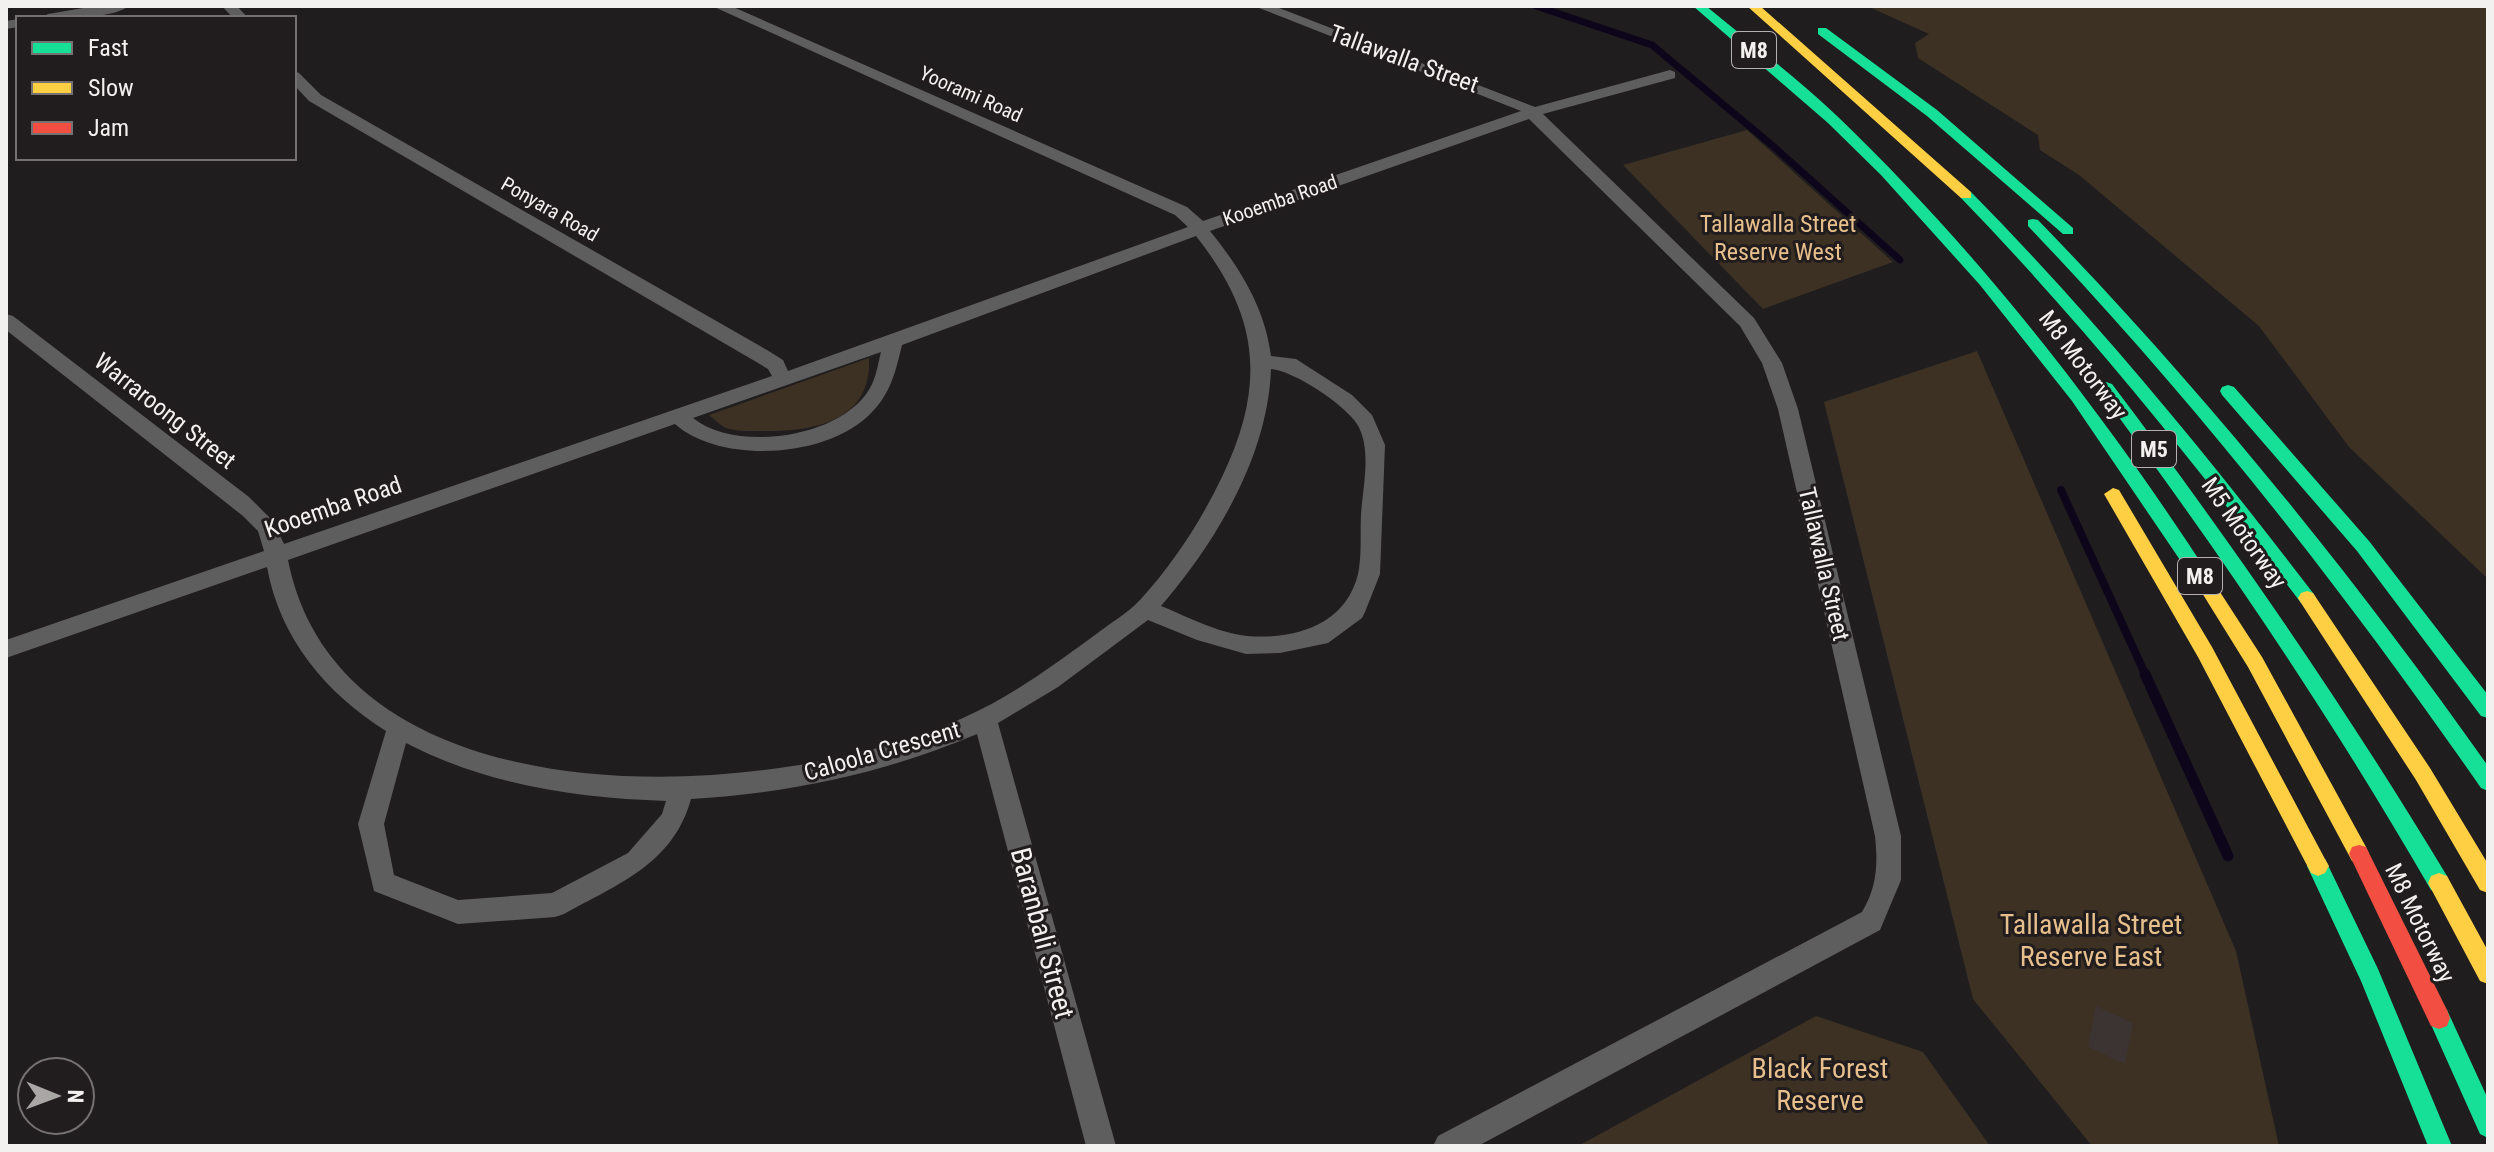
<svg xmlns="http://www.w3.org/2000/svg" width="2494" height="1152" font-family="'Roboto Condensed',sans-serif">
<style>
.green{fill:#3d3124}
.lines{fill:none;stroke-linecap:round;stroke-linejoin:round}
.stream-far2{stroke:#0d061b;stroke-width:7}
.stream-far1{stroke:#0d061b;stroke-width:8}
.stream{stroke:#0d061b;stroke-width:11}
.building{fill:#3c3432}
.street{fill:#5f5e5f;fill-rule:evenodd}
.fast{fill:#16e098;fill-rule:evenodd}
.slow{fill:#ffcf43;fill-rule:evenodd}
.jam{fill:#f24e42;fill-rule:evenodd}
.labels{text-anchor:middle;stroke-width:6;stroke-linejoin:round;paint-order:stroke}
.far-street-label{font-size:20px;fill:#f3f0f0;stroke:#211c1d}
.shield{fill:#211c1d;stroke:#b4b0b1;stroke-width:2}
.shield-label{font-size:22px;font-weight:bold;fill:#f3f0f0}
.street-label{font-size:24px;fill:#f3f0f0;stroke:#211c1d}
.park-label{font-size:24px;fill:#e7bf8c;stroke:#211c1d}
.near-park-label{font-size:28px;fill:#e7bf8c;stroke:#211c1d}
.near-street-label{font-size:28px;fill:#f3f0f0;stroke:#211c1d}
</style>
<rect width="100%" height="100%" fill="#201d1e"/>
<!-- green -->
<path class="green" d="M 1867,6 L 2488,6 L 2488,579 L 2349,447 L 2259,326 L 2079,175 L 2040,150 L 2038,135 L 1918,58 L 1915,43 L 1929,34 Z
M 1747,130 L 1893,262 L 1763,309 L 1623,165 Z
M 1977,351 L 2236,951 L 2279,1146 L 2092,1146 L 1973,999 L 1824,402 Z
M 869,358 C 872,420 816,431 767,431 C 755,431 734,432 724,427 C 719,424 714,419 709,415 Z
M 1816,1016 L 1923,1052 L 1990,1146 L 1578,1146 Z"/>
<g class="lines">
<!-- stream-far2 -->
<path class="stream-far2" d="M 1536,6 L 1652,45 L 1773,146 L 1900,260"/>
<!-- stream-far1 -->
<path class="stream-far1" d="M 2061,490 L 2146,676"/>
<!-- stream -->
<path class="stream" d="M 2145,674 L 2228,856"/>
</g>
<!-- building -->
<path class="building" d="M 2096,1006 L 2133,1023 L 2125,1064 L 2088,1047 Z"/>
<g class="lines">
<!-- street -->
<path class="street" d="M 95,6 L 129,6 C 112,19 63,18 41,18 L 48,14 Z
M 222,6 L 237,6 L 248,18 L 233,18 Z
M 712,6 L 731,6 L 1187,207 L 1203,221 L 1521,111 L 1254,6 L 1274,6 L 1535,107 L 1670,70 L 1675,72 L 1675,78 L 1543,114 L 1754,318 L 1782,363 L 1798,409 L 1901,836 L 1901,880 L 1880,930 L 1478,1146 L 1433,1146 L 1438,1136 L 1862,912 C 1877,887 1878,865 1875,836 L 1778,409 L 1762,363 L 1740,326 L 1529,119 L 1210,231 C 1240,268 1265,308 1271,356 L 1296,359 L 1352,395 L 1372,415 L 1385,445 L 1380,574 L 1365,612 L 1362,618 L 1328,643 L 1280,653 L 1246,654 L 1197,640 L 1148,620 L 1058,687 L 998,723 L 1116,1146 L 1086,1146 L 977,734 C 889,772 787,794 691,799 C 673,864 618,884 564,914 L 555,917 L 458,924 L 374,891 L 358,824 L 386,731 C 326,693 280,639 267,567 L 6,658 L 6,640 L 264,551 L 258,531 L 243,516 L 6,330 L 6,314 L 13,316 L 249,497 L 273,521 L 284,544 L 772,376 L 768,369 L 753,360 L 309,101 L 294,85 L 294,71 L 299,73 L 321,95 L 767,350 L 783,360 L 788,371 L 1188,227 L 1175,215 ZM 1196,236 C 1260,317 1266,385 1222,477 C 1201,521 1173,564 1140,600 C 1127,614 1110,623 1095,635 C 1054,665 1012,696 965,717 C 775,804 341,829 288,560 L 675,424 C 721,465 830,458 872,412 C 891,393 896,370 902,345 ZM 881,352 C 878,364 876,378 870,388 C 842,438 736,453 693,418 ZM 1271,369 C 1294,371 1344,404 1357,424 C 1372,448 1363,486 1361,514 C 1360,533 1362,556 1358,574 C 1346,625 1294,640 1247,636 C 1218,633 1188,617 1161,606 C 1216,542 1268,456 1271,369 ZM 406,743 C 487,785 576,798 666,801 L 662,814 L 628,853 L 552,893 L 458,900 L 394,875 L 384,824 Z
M 18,19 L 18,27 L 6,29 L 6,21 Z"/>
<!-- fast -->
<path class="fast" d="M 1693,6 L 1706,6 C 1749,42 1795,76 1836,115 C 1980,253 2101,409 2209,575 L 2212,580 L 2209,585 L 2197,585 L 2072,401 L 1980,285 L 1881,175 L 1828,123 Z
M 1818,28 L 1826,28 L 1937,110 L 2073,228 L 2073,234 L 2063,234 L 1927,116 L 1818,34 Z
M 1966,191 L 1971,192 C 2095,318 2206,453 2313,593 L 2316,598 L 2313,603 L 2301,603 C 2194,462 2084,325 1961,198 L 1961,192 Z
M 2033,219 L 2038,220 C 2203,390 2351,572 2488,766 L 2488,791 L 2481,788 C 2343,589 2195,401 2028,226 L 2028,220 Z
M 2106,382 L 2112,384 C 2232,543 2344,705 2447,876 L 2450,883 L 2447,890 L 2439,893 L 2431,890 C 2331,717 2220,552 2100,392 L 2098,388 L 2100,384 Z
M 2228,385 L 2234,387 L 2369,541 L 2488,695 L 2488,718 L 2481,716 L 2357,551 L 2222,395 L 2220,391 L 2222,387 Z
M 2318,856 L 2325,859 L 2378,969 L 2452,1146 L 2428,1146 L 2361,981 L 2307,866 L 2311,859 Z
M 2439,1007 L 2447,1010 L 2488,1099 L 2488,1138 L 2480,1134 L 2428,1018 L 2431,1010 Z"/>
<!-- slow -->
<path class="slow" d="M 1747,6 L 1760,6 L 1971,192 L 1971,198 L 1961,198 Z
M 2113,488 L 2119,490 L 2212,647 L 2325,859 L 2329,866 L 2325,873 L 2318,876 L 2311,873 L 2198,657 L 2104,494 Z
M 2203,573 L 2209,575 L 2262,657 L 2366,847 L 2369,854 L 2366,861 L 2359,863 L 2352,861 L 2248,667 L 2194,580 L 2197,575 Z
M 2307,591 L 2313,593 L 2430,768 L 2488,864 L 2488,893 L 2480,890 L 2416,780 L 2301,603 L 2298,598 L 2301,593 Z
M 2439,873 L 2447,876 L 2488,951 L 2488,984 L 2480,981 L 2428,883 L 2431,876 Z"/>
<!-- jam -->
<path class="jam" d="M 2359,845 L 2366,847 L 2447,1010 L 2450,1018 L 2447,1026 L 2439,1029 L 2431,1026 L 2349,854 L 2352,847 Z"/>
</g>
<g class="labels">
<!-- far-street labels -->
<g class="far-street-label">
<text transform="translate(971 94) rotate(24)" y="7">Yoorami Road</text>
<text transform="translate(1280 200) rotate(-19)" y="7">Kooemba Road</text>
<text transform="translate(550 209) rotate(30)" y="7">Ponyara Road</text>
</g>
<!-- shield labels -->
<g class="shield">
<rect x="1732" y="32" width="44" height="36" rx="6"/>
<rect x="2132" y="431" width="44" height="36" rx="6"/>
<rect x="2178" y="558" width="44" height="36" rx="6"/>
</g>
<g class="shield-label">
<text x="1754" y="58">M8</text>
<text x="2154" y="457">M5</text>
<text x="2200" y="584">M8</text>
</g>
<!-- street labels -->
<g class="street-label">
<text transform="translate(1404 59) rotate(20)" y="8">Tallawalla Street</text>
<text transform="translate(2083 365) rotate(53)" y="8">M8 Motorway</text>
<text transform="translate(165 411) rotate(38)" y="8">Warraroong Street</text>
<text transform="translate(333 507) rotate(-19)" y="8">Kooemba Road</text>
<text transform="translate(2244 533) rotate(55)" y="8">M5 Motorway</text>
<text transform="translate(1824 564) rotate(77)" y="8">Tallawalla Street</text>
<text transform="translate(882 751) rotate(-16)" y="8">Caloola Crescent</text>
<text transform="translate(2420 923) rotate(64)" y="8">M8 Motorway</text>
</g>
<!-- park labels -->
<g class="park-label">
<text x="1778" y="232">Tallawalla Street<tspan x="1778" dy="28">Reserve West</tspan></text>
</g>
<!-- near-park labels -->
<g class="near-park-label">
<text x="2091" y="934">Tallawalla Street<tspan x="2091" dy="32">Reserve East</tspan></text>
<text x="1820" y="1078">Black Forest<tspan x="1820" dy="32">Reserve</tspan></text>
</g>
<!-- near-street labels -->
<g class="near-street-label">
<text transform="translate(1043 933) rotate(75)" y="10">Baranbali Street</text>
</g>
</g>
<!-- border -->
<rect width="2494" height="1152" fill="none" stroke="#f3f0f0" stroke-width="16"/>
<!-- legend -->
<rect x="16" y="16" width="280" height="144" fill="#211c1d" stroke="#757171" stroke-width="2"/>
<rect x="32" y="42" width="40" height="12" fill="#16e098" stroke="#757171" stroke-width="2"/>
<text x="88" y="56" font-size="24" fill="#f3f0f0">Fast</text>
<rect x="32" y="82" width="40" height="12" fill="#ffcf43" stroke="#757171" stroke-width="2"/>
<text x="88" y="96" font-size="24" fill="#f3f0f0">Slow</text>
<rect x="32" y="122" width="40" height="12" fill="#f24e42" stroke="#757171" stroke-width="2"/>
<text x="88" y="136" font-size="24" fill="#f3f0f0">Jam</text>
<!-- north arrow -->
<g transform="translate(56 1096) rotate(91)"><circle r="38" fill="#211c1d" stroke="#757171" stroke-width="2"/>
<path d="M0-6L14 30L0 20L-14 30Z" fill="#a9a6a6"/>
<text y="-12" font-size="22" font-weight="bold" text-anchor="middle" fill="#f3f0f0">N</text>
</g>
</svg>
